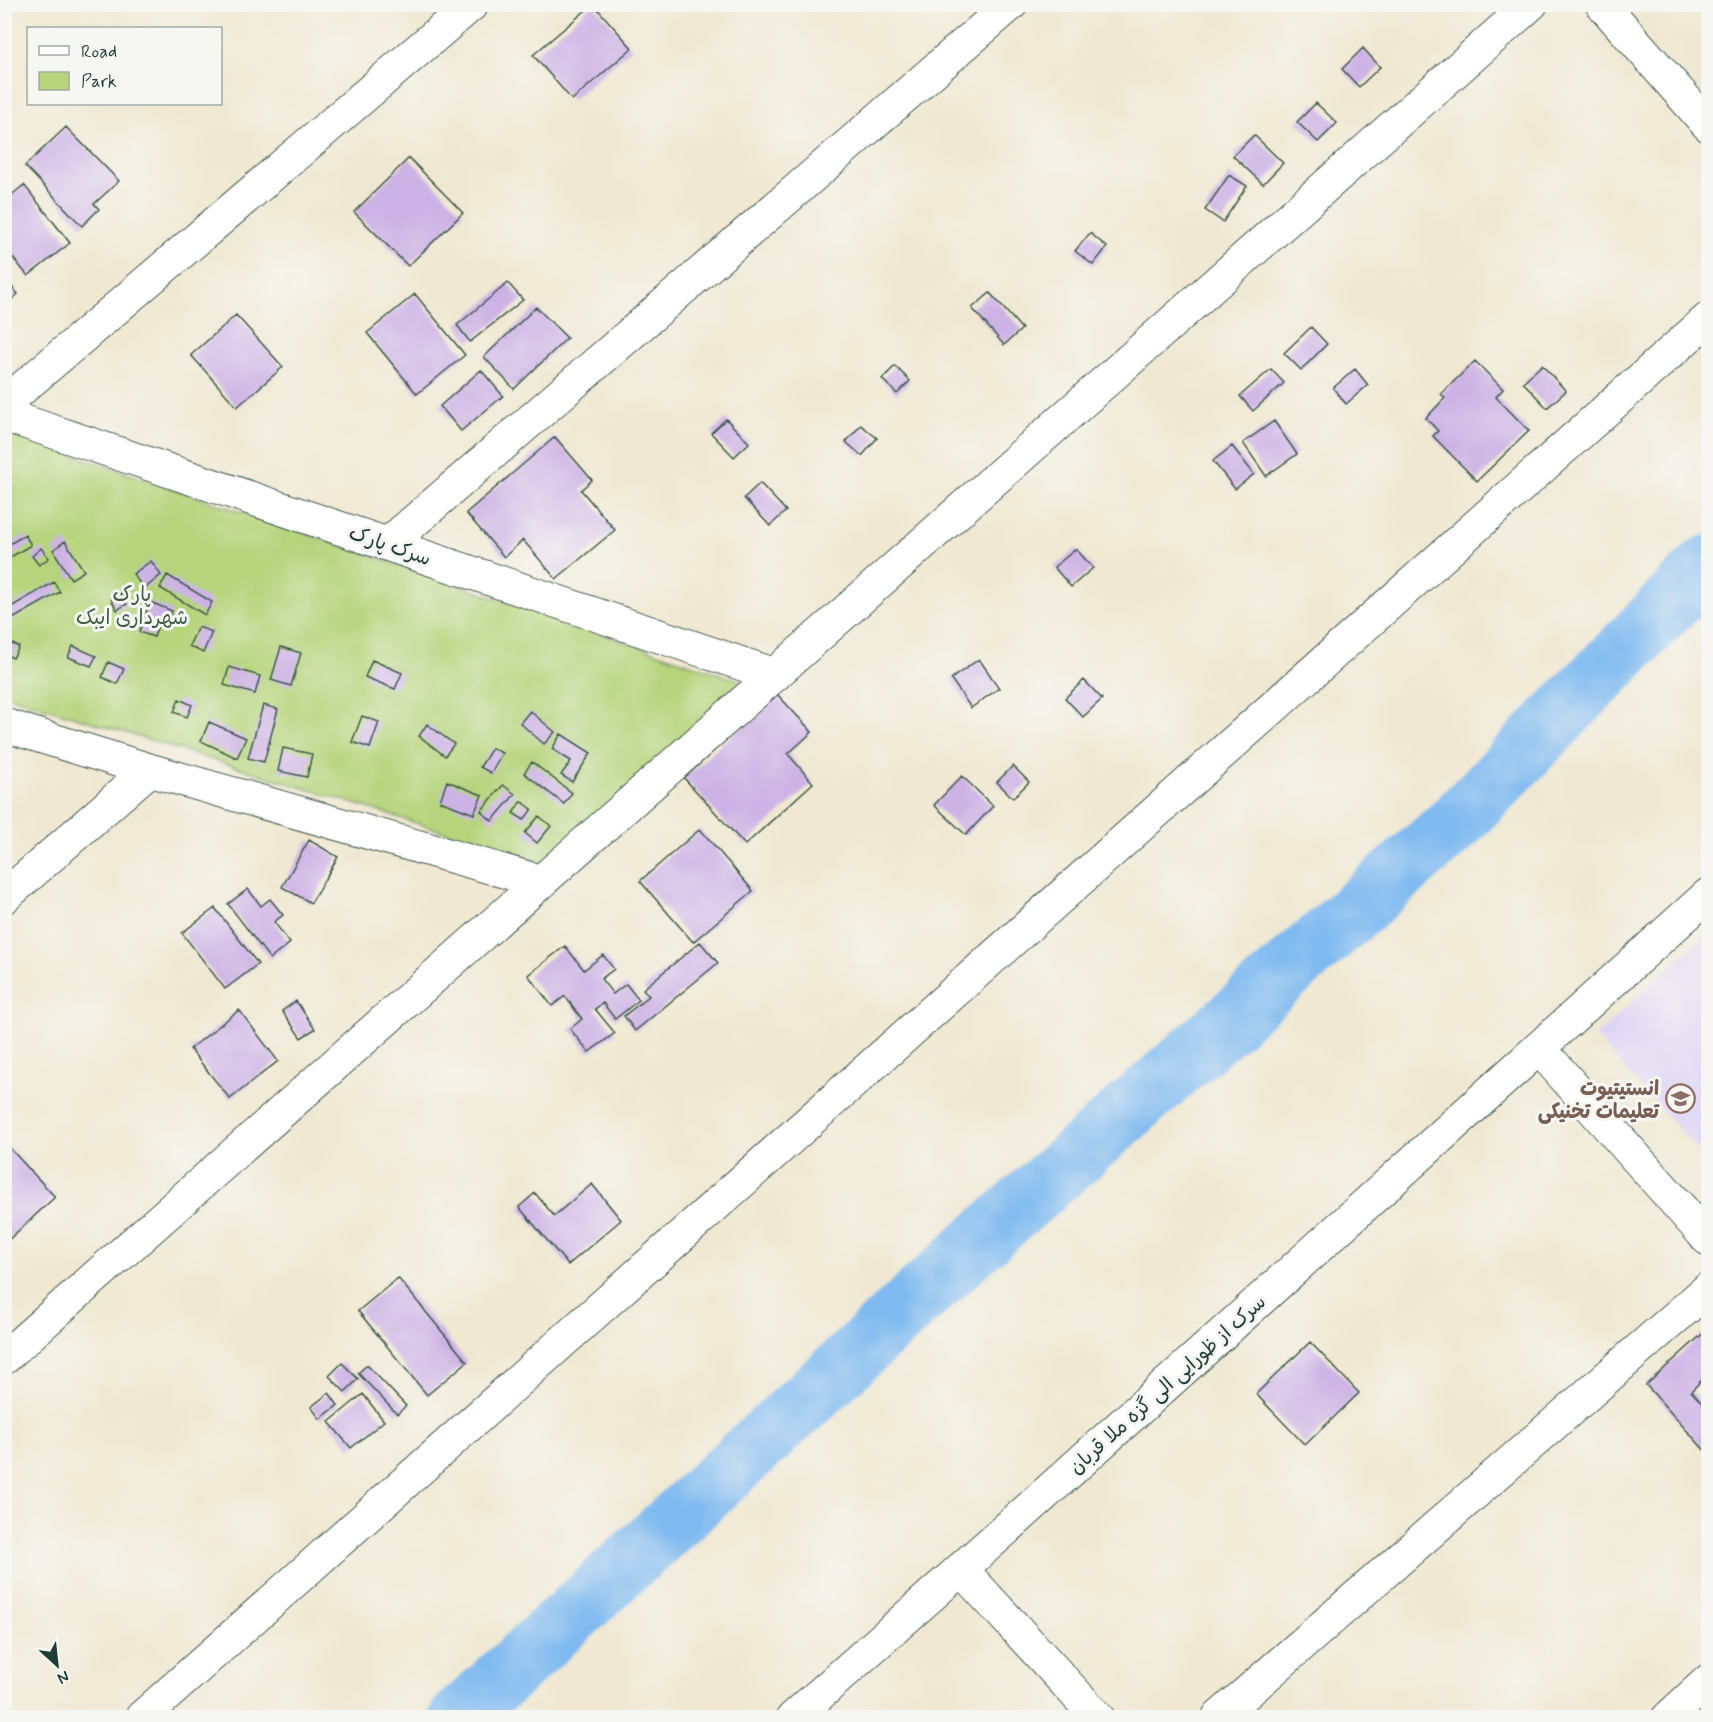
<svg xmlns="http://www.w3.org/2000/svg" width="1713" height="1722" font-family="Mynerve,'Playpen Sans Arabic',sans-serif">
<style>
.built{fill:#ded5f5}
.green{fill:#b6d47b;stroke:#6a8858;stroke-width:1.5}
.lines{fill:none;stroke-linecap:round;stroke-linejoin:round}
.river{stroke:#7eb9f0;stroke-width:60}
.building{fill:#cdb3e5}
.minor-casing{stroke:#3e574c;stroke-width:35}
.tertiary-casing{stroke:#3e574c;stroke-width:35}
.minor{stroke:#fff;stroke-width:33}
.tertiary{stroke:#fff;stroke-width:33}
.labels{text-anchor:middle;stroke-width:6;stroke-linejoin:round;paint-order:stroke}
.street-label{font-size:20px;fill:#1f3d34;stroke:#f6f6f2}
.park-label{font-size:20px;fill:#3d5b42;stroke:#f6f6f2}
.education-label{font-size:20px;font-weight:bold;fill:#785e54;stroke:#f6f6f2;text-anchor:end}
</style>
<rect width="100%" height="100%" fill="#f6f6f2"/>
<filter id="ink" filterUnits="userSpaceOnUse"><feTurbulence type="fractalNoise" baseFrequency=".0167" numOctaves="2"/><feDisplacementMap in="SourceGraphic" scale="12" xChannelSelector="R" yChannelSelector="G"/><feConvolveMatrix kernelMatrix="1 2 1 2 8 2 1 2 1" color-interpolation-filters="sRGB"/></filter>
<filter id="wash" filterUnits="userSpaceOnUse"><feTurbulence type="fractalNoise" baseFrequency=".008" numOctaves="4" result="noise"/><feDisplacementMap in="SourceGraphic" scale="24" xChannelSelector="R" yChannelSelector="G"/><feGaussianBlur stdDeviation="1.35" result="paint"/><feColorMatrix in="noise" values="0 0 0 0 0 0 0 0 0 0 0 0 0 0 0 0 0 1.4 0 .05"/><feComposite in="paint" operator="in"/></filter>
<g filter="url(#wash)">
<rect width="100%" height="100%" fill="#f0e8d2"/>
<!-- built -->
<path class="built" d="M 1708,933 L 1708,1161 L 1595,1036 Z"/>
<!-- green -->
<path class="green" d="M 5,432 L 741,681 L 548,864 L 5,695 Z"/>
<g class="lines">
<!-- river -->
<path class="river" d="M 459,1718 L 967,1253 L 1452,826 L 1708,565"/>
</g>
<g id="blocks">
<!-- building -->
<path class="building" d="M 592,5 L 594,5 L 632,48 L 572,100 L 533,55 Z
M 1363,48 L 1380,67 L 1359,87 L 1342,69 Z
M 1316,103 L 1337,123 L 1318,142 L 1297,122 Z
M 66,127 L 119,181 L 94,204 L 99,209 L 82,226 L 25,166 Z
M 1254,135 L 1283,163 L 1263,184 L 1233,156 Z
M 409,158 L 463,213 L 408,266 L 354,212 Z
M 1229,175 L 1247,186 L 1223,222 L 1205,210 Z
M 24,185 L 70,243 L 28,276 L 4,247 L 4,201 Z
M 1090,233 L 1107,247 L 1093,265 L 1075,251 Z
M 4,278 L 18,294 L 4,306 Z
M 508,283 L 523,300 L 470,342 L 457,325 Z
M 990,293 L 1022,329 L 1004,345 L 972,308 Z
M 415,294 L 465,355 L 417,394 L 367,333 Z
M 536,307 L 567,338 L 514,389 L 484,357 Z
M 236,315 L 283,367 L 237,407 L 191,355 Z
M 1311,327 L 1327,344 L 1301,370 L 1284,353 Z
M 1475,361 L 1503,389 L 1496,397 L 1529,431 L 1477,481 L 1433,436 L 1438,431 L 1426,418 L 1445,398 L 1441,394 Z
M 1542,365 L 1566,391 L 1547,408 L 1523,382 Z
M 895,366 L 910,381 L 897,394 L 882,379 Z
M 1271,369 L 1284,383 L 1253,411 L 1240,396 Z
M 1355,369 L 1368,385 L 1346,404 L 1333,388 Z
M 481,370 L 503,396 L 461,431 L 440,406 Z
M 726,419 L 749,443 L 734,457 L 711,433 Z
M 1274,421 L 1297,454 L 1266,476 L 1243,443 Z
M 861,425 L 877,438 L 862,456 L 846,442 Z
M 555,437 L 592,480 L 581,490 L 615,530 L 556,579 L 523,540 L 504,557 L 466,513 Z
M 1232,446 L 1254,474 L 1235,489 L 1213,461 Z
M 760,483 L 786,511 L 770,526 L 744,498 Z
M 25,535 L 31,545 L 4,561 L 4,547 Z
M 65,541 L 84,571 L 71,579 L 53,550 Z
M 41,548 L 49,558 L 39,565 L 32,556 Z
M 1076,549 L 1093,568 L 1071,587 L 1054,567 Z
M 151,561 L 161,575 L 144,589 L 133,574 Z
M 167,575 L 212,602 L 205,615 L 160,588 Z
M 54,582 L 60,592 L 9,621 L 4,614 L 4,611 Z
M 121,593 L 127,604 L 117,610 L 111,599 Z
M 150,602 L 172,611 L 167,624 L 159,622 L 154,637 L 139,632 Z
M 198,627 L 212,632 L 203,653 L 189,646 Z
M 4,640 L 19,647 L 13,658 L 4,654 Z
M 73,646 L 96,656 L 91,666 L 68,657 Z
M 281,647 L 301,653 L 291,686 L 271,680 Z
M 979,659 L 999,688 L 971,708 L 951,679 Z
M 372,660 L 402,673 L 395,689 L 365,677 Z
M 108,662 L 124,669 L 117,684 L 102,677 Z
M 229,667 L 260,676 L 255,694 L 224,685 Z
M 1084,680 L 1102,699 L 1083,717 L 1065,698 Z
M 777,694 L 812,732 L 788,754 L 813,783 L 745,845 L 684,778 Z
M 179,699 L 192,705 L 187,717 L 174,712 Z
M 263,705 L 278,709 L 264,762 L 248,758 Z
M 530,711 L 555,732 L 544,744 L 520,723 Z
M 362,716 L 379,722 L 370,748 L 352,742 Z
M 209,722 L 246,738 L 237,758 L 201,741 Z
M 427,724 L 454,744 L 445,756 L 419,736 Z
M 561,734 L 591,753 L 572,782 L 561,775 L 571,761 L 552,749 Z
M 283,748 L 312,754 L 307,777 L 278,771 Z
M 492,748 L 502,753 L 491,773 L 480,767 Z
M 532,762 L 572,793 L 564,804 L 524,773 Z
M 1013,766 L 1029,782 L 1013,798 L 997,782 Z
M 962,776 L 993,806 L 966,835 L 934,805 Z
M 447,781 L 482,795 L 474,814 L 440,801 Z
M 503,785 L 515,794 L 492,821 L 481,811 Z
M 521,801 L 532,809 L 524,820 L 513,813 Z
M 539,816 L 551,826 L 537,843 L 525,833 Z
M 700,829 L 753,891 L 693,942 L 640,881 Z
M 309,840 L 338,857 L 311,903 L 282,887 Z
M 248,889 L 261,906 L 270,899 L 283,915 L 274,922 L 290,943 L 270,959 L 228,904 Z
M 215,908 L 258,964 L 225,989 L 182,933 Z
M 700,942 L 718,963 L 635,1031 L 624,1016 L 649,996 L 643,989 Z
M 565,946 L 584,970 L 603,955 L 614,969 L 601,979 L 613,994 L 626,984 L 639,1000 L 615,1019 L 603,1003 L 595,1009 L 615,1033 L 589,1052 L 570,1029 L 582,1019 L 565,996 L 552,1006 L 528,975 Z
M 296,1001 L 315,1029 L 301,1038 L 282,1011 Z
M 239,1010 L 278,1061 L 230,1099 L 190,1049 Z
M 4,1142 L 55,1197 L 4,1244 Z
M 592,1184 L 621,1220 L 568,1265 L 519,1207 L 535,1193 L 554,1216 Z
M 398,1278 L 467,1362 L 427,1395 L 358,1311 Z
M 1708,1329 L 1708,1374 L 1691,1391 L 1708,1410 L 1708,1454 L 1646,1385 Z
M 1310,1342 L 1359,1393 L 1305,1445 L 1256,1394 Z
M 342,1363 L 358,1379 L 345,1392 L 329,1376 Z
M 367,1365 L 406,1406 L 397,1414 L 358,1373 Z
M 329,1393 L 338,1405 L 320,1419 L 311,1407 Z
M 363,1394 L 384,1421 L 351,1448 L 329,1422 Z"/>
</g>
</g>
<g filter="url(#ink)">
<use href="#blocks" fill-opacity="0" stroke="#3e574c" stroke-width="1.5"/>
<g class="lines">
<defs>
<path id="minor" d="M 1602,4 L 1708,125
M 4,404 L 472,4
M 4,415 L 775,675
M 388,544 L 1011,4
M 4,725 L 149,770 L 542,882
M 4,897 L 149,770
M 1539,1048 L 1708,1239
M 4,1358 L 1531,4
M 961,1569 L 1098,1718
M 141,1718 L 1708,319
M 1218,1718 L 1708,1289
M 1668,1718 L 1708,1681"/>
<path id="tertiary" d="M 793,1718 L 1024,1513 L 1708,895"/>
</defs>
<!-- minor casing -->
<use href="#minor" class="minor-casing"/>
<!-- tertiary casing -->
<use href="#tertiary" class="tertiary-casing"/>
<!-- minor -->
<use href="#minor" class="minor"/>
<!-- tertiary -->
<use href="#tertiary" class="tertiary"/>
</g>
</g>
<!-- icons -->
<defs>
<symbol id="university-ring" viewBox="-11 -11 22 22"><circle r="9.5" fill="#f6f6f2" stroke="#8d6e63" stroke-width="1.5"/><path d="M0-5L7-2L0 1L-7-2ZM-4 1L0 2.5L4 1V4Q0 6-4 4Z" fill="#8d6e63"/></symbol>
</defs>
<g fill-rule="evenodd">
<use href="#university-ring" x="1664" y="1082" width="33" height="33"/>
</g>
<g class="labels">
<!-- street labels -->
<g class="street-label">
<text transform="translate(390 545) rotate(19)" y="7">سرک پارک</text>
<text transform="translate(1167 1384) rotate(-42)" y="7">سرک از ظورایی الی گزه ملا قربان</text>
</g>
<!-- park labels -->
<g class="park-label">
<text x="132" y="601">پارک<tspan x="132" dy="23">شهرداری ایبک</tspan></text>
</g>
<!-- education labels -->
<g class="education-label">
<text x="1659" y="1095">انستیتیوت<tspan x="1659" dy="23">تعلیمات تخنیکی</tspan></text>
</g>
</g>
<!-- margin -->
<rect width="1713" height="1722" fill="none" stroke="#f6f6f2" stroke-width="24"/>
<!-- legend -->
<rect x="27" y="27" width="195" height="78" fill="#f6f6f2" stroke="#a0aca6" stroke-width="1.5"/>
<rect x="39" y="46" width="30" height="9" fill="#ffffff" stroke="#a0aca6" stroke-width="1.5"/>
<text x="81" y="57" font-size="18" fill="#1f3d34">Road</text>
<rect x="39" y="72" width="30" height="18" fill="#b6d47b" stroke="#a0aca6" stroke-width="1.5"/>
<text x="81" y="87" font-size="18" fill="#1f3d34">Park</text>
<!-- north arrow -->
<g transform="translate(57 1665) rotate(153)" stroke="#f6f6f2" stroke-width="4.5" paint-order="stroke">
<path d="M0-4.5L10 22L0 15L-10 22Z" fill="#1f3d34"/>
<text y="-9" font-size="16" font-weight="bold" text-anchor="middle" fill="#1f3d34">N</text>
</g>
</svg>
